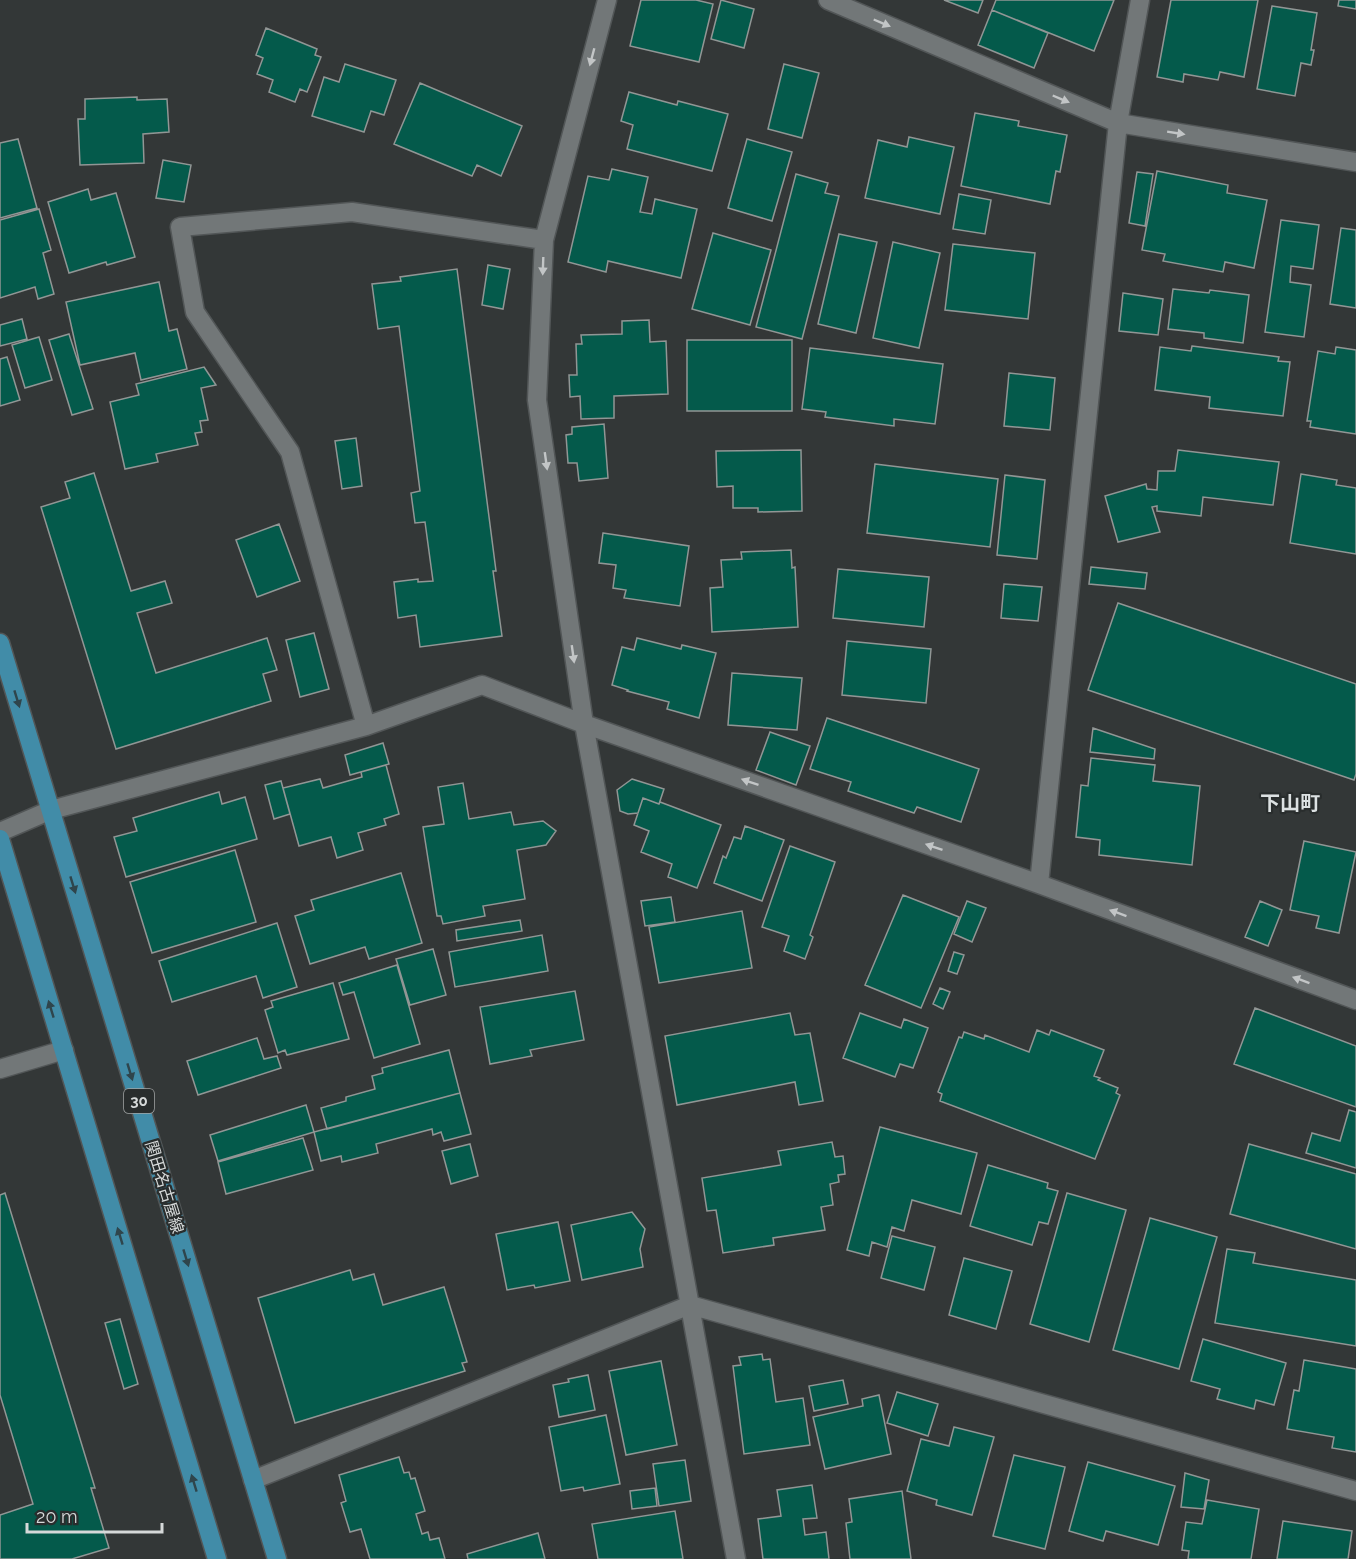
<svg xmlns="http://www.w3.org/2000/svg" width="1356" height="1559" font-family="Raleway,'Noto Sans JP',sans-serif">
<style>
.building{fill:#045a4b;stroke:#919695;stroke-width:1.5}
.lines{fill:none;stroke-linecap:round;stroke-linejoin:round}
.minor-casing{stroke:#525657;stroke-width:21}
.major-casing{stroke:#525657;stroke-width:21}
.minor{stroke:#727778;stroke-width:18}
.major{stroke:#418ca8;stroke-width:18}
.oneway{fill:#c2c5c6}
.oneway2{fill:#2f454c}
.labels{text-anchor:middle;stroke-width:4.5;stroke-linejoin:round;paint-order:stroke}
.shield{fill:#292d2d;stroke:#a2a5a5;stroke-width:1.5}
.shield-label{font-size:15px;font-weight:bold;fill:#d6d9d9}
.street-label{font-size:16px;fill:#d6d9d9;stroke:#292d2d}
.quarter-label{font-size:20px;font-weight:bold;fill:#dce1e2;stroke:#292d2d}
</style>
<rect width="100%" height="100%" fill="#333737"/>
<!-- building -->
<path class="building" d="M 641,0 L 696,0 L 713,4 L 699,62 L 630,46 Z
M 721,0 L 754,9 L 744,48 L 711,39 Z
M 944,0 L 983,0 L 978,13 Z
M 996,0 L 1114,0 L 1094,51 L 992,10 Z
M 1171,0 L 1258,0 L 1244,77 L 1220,72 L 1218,80 L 1184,74 L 1183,82 L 1157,77 Z
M 1339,0 L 1356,0 L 1356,9 L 1338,6 Z
M 1272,6 L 1317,13 L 1311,50 L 1314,50 L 1311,65 L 1301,63 L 1295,96 L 1257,89 Z
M 992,10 L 1048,33 L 1034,68 L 978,45 Z
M 266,28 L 317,49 L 315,55 L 321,57 L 307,92 L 300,89 L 295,102 L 269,92 L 273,80 L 257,74 L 263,58 L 256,55 Z
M 345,64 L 396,80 L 384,115 L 371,111 L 364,132 L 312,116 L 324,77 L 339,82 Z
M 784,64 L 819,73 L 802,138 L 768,129 Z
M 420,83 L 522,126 L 501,176 L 477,165 L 472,176 L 394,144 Z
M 629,92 L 677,105 L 678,101 L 728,114 L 712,171 L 627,149 L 633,125 L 621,121 Z
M 137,97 L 137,100 L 167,99 L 169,132 L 143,134 L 144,163 L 80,165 L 78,119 L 85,119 L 85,99 Z
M 975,113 L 1019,121 L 1018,126 L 1067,135 L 1060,172 L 1056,171 L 1050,204 L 961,186 Z
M 909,137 L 954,147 L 940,214 L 865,198 L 878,140 L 907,147 Z
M 18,139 L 37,208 L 0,218 L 0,143 Z
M 747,139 L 792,152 L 772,221 L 728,208 Z
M 163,160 L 191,165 L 184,202 L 156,198 Z
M 612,169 L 648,177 L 640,212 L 652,214 L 655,199 L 697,209 L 681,278 L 608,261 L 606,272 L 568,262 L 588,176 L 609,180 Z
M 1157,171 L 1228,185 L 1227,193 L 1267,200 L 1254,268 L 1225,262 L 1223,272 L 1163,261 L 1165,254 L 1142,250 Z
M 1137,172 L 1153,174 L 1145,226 L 1129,223 Z
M 796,174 L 828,183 L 825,193 L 839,196 L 802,339 L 756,327 Z
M 88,189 L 91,200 L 116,193 L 135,257 L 107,265 L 106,262 L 69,273 L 48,202 Z
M 959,194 L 991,200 L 985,234 L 953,229 Z
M 39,209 L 51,250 L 43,253 L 54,294 L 38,299 L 35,287 L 0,298 L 0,220 Z
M 1281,220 L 1319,225 L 1313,269 L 1291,266 L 1290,282 L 1311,285 L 1304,337 L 1265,332 Z
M 1341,228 L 1356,230 L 1356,308 L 1330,304 Z
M 713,233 L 771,250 L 750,325 L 692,309 Z
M 839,234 L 877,242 L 856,333 L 818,324 Z
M 893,242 L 940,253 L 919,348 L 873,338 Z
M 953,244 L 1035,253 L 1028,319 L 945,310 Z
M 488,265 L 510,269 L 503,309 L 482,305 Z
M 457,269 L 496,571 L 493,571 L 502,636 L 420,647 L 416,615 L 398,618 L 394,582 L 418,579 L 418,582 L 433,581 L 425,522 L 415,523 L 411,493 L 420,491 L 399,326 L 378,329 L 372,284 L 401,281 L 400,277 Z
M 159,282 L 169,331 L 177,329 L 187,369 L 141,380 L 135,353 L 80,365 L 66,302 Z
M 1173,289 L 1209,293 L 1210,290 L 1249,295 L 1243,343 L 1204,338 L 1204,333 L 1168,329 Z
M 1123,293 L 1163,299 L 1158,335 L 1119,331 Z
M 22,319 L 27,339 L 0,346 L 0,325 Z
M 649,320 L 650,342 L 666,341 L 668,394 L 614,396 L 614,418 L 581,419 L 580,396 L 570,397 L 569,375 L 577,375 L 576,344 L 582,344 L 581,335 L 622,334 L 622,321 Z
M 69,334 L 93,409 L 72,415 L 49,340 Z
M 39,337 L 52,380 L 25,388 L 12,345 Z
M 687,340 L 792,340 L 792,411 L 687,411 Z
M 1192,346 L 1279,357 L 1278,361 L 1290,362 L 1283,416 L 1209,408 L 1210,397 L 1155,390 L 1160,347 L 1191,351 Z
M 1336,347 L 1356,350 L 1356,434 L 1310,427 L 1311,421 L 1307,421 L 1318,351 L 1335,354 Z
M 810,348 L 943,364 L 935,424 L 894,419 L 894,426 L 825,417 L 826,412 L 802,409 Z
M 7,357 L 20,400 L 0,406 L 0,359 Z
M 204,367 L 216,385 L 201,388 L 208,420 L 200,421 L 202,432 L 195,433 L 198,445 L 156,454 L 158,462 L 125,469 L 110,402 L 139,395 L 136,384 Z
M 1009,373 L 1055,378 L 1050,430 L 1004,426 Z
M 604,424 L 608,478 L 579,481 L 577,463 L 568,463 L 566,435 L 572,434 L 572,427 Z
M 356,438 L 362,486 L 342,489 L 335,441 Z
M 801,450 L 802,511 L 758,512 L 758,508 L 733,508 L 733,486 L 717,487 L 716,451 Z
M 1178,450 L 1279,462 L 1273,505 L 1203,497 L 1201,516 L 1157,511 L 1157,506 L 1152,507 L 1160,532 L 1118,542 L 1105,496 L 1146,484 L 1147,489 L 1157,490 L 1158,471 L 1175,471 Z
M 875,464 L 998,479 L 990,547 L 867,533 Z
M 94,473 L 131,591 L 165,581 L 172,603 L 137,613 L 156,673 L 267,638 L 277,670 L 263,674 L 271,701 L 116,749 L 41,507 L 70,498 L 65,482 Z
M 1301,474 L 1337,480 L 1336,485 L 1356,488 L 1356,554 L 1290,543 Z
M 1005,475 L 1045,480 L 1037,559 L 997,555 Z
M 279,524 L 300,581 L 257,597 L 236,540 Z
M 603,533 L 689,546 L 680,606 L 624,598 L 626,590 L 613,588 L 616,565 L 599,563 Z
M 791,550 L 792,568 L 795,567 L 798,627 L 712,632 L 710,588 L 723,587 L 721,560 L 742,559 L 741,552 Z
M 1091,567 L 1147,573 L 1145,589 L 1089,584 Z
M 838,569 L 929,577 L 924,627 L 833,618 Z
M 1004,584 L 1042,587 L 1038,621 L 1001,618 Z
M 1118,603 L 1356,684 L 1356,774 L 1354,780 L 1088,690 Z
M 314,633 L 329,689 L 300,697 L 286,640 Z
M 637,638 L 681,649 L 682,645 L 716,653 L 699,718 L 667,709 L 669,702 L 627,691 L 628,690 L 612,685 L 622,647 L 634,650 Z
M 847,641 L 931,649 L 926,703 L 842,695 Z
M 732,673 L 802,678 L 797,730 L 728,725 Z
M 827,718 L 979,769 L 961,822 L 917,807 L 914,813 L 848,791 L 851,782 L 810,769 Z
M 1093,728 L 1155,749 L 1154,759 L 1090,752 Z
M 770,732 L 810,746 L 796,785 L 756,770 Z
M 383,743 L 389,764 L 350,775 L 345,755 Z
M 1091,758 L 1155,765 L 1153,781 L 1200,786 L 1192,865 L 1099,855 L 1100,840 L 1076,837 L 1081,785 L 1088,786 Z
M 386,765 L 399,814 L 384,819 L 386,825 L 358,833 L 363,850 L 337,858 L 331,837 L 299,846 L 283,788 L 320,779 L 323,788 L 362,777 L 361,772 Z
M 632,779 L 664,789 L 659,804 L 643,798 L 638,813 L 628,814 L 620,811 L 617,790 Z
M 281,781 L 290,814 L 274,819 L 265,785 Z
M 463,783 L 469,819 L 511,812 L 514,825 L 543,821 L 556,831 L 546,845 L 517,850 L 525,899 L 483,906 L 485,916 L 443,924 L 441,916 L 437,916 L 423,827 L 444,824 L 438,787 Z
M 219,792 L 222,804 L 245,797 L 257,839 L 126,877 L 114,837 L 137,831 L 133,818 Z
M 643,798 L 659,804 L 660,802 L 721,825 L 697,888 L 668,877 L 672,864 L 641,852 L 649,831 L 634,825 Z
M 745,826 L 784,840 L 762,901 L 714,883 L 723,856 L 726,858 L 734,837 L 741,839 Z
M 1304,841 L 1356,852 L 1339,933 L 1316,928 L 1319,916 L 1290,910 Z
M 790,846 L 835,862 L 810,935 L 813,937 L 805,959 L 784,951 L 789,936 L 762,927 Z
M 235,850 L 256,922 L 152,953 L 130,882 Z
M 401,873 L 422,943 L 369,959 L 365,947 L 310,964 L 295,916 L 314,910 L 311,900 Z
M 903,895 L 959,917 L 921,1008 L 865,985 Z
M 671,897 L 675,922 L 645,926 L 641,901 Z
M 967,901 L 986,908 L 972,942 L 954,934 Z
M 1260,901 L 1282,910 L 1268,946 L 1245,937 Z
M 742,911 L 752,968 L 659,983 L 649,927 Z
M 520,920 L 522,931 L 457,941 L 456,930 Z
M 277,923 L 297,987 L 263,998 L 256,976 L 172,1002 L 159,961 Z
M 542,935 L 548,971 L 455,987 L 449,952 Z
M 433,949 L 446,995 L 410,1005 L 396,959 Z
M 954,952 L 964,955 L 957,974 L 948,971 Z
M 397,965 L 420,1044 L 374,1058 L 354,992 L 343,995 L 339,983 Z
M 333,983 L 349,1039 L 287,1055 L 285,1050 L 278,1053 L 265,1010 L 273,1007 L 271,1001 Z
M 940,988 L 950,992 L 943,1009 L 933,1004 Z
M 575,991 L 584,1040 L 530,1050 L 532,1056 L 490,1064 L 480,1007 Z
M 1255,1008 L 1356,1046 L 1356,1107 L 1234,1064 Z
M 790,1013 L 795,1035 L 810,1033 L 823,1101 L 799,1105 L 795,1082 L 677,1105 L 665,1036 Z
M 860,1013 L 901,1028 L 904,1019 L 928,1028 L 913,1068 L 900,1064 L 895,1077 L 843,1058 Z
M 1037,1030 L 1049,1035 L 1051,1030 L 1104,1050 L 1094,1076 L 1100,1078 L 1098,1080 L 1118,1088 L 1116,1093 L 1120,1095 L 1095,1159 L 940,1101 L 942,1094 L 938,1092 L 959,1037 L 962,1038 L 964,1032 L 984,1039 L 985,1035 L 1029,1052 Z
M 257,1038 L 264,1059 L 277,1056 L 281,1068 L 198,1095 L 187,1061 Z
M 449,1050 L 460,1093 L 327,1129 L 321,1108 L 346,1101 L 346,1097 L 375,1089 L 372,1076 L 383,1073 L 382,1068 Z
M 460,1093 L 471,1134 L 444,1141 L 441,1132 L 433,1135 L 432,1129 L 376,1144 L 378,1153 L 342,1162 L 341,1156 L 321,1161 L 314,1132 Z
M 306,1105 L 314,1132 L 218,1161 L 210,1135 Z
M 1349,1110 L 1356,1112 L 1356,1168 L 1306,1153 L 1312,1133 L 1340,1141 Z
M 880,1127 L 977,1153 L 961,1214 L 912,1200 L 904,1231 L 892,1227 L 887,1247 L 872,1242 L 869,1256 L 847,1250 Z
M 303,1138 L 313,1170 L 226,1194 L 218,1162 Z
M 832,1142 L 835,1157 L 843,1156 L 845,1174 L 838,1175 L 839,1182 L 830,1184 L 833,1205 L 821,1207 L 825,1230 L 773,1238 L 774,1245 L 723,1253 L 716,1210 L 707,1211 L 702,1178 L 781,1165 L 778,1151 Z
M 470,1144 L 478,1176 L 451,1184 L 442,1151 Z
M 1249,1144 L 1356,1174 L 1356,1249 L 1230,1214 Z
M 988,1165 L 1048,1183 L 1047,1188 L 1058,1191 L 1048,1224 L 1039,1222 L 1032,1245 L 970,1226 Z
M 5,1193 L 95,1488 L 91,1488 L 109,1548 L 72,1559 L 0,1559 L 0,1515 L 33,1504 L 0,1395 L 0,1195 Z
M 1067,1193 L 1126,1210 L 1089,1342 L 1030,1324 Z
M 632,1212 L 645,1229 L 640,1249 L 643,1267 L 582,1280 L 571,1225 Z
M 1150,1218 L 1217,1237 L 1179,1369 L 1113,1350 Z
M 558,1222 L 570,1281 L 535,1288 L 534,1285 L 507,1290 L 496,1234 Z
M 892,1236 L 935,1247 L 924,1290 L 881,1278 Z
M 1227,1249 L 1255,1253 L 1253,1263 L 1356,1280 L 1356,1346 L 1215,1323 Z
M 964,1258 L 1012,1271 L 996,1329 L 949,1315 Z
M 350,1270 L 353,1280 L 374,1274 L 383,1305 L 444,1287 L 467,1362 L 462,1363 L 465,1371 L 295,1423 L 258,1298 Z
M 120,1319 L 138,1384 L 124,1389 L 105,1323 Z
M 1203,1339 L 1286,1363 L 1274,1405 L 1256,1400 L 1254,1409 L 1217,1399 L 1220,1389 L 1191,1381 Z
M 762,1354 L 763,1360 L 770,1359 L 776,1402 L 803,1398 L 810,1445 L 744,1454 L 733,1366 L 741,1365 L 739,1357 Z
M 1304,1360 L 1356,1369 L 1356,1452 L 1332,1448 L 1334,1437 L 1287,1429 L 1294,1390 L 1299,1391 Z
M 661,1361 L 677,1445 L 626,1455 L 609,1371 Z
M 588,1375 L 595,1410 L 559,1417 L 553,1385 L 569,1382 L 568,1379 Z
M 843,1380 L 848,1404 L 814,1411 L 809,1386 Z
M 897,1392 L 938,1404 L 928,1436 L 887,1423 Z
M 879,1395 L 891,1454 L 825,1469 L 813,1417 L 863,1406 L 862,1399 Z
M 606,1415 L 620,1484 L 584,1491 L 583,1487 L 561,1491 L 549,1427 Z
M 954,1427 L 994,1437 L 972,1515 L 936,1505 L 937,1500 L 907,1491 L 921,1439 L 949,1446 Z
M 1014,1455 L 1065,1467 L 1045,1549 L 993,1536 Z
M 399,1457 L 404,1473 L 409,1472 L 411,1479 L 415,1478 L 425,1511 L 416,1514 L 422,1534 L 428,1532 L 430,1540 L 439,1538 L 445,1559 L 370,1559 L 361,1529 L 350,1532 L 341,1503 L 346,1501 L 339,1475 Z
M 685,1460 L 691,1501 L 659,1506 L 653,1464 Z
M 1088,1462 L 1175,1486 L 1158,1545 L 1106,1531 L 1103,1541 L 1069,1531 Z
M 1185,1473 L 1209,1480 L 1204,1509 L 1181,1507 Z
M 812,1485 L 817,1518 L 803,1519 L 805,1535 L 826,1532 L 829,1559 L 763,1559 L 758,1519 L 781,1516 L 777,1490 Z
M 655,1488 L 657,1506 L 632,1509 L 630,1491 Z
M 902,1491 L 911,1559 L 850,1559 L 846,1523 L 852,1522 L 849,1499 Z
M 1207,1500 L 1259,1509 L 1251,1559 L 1188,1559 L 1189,1551 L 1182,1550 L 1186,1522 L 1202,1524 Z
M 675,1511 L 683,1559 L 598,1559 L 592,1524 Z
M 1283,1521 L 1352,1531 L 1348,1559 L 1277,1559 Z
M 538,1533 L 545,1559 L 468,1559 L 467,1554 Z"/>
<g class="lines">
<defs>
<path id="minor" d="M 607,0 L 544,240 L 537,400 L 584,724 L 736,1559
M 828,0 L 1118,123 L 1356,162
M 366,726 L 290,452 L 195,312 L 180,227 L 352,212 L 544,240
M 0,832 L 51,810 L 366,726 L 482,685 L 584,724 L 1039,884 L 1356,1000
M 1039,884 L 1118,123 L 1140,0
M 0,1069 L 64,1050
M 253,1480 L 690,1305 L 1356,1491"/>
<path id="major" d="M 0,643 L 277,1559
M 0,839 L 217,1559"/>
</defs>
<!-- minor casing -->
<use href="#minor" class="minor-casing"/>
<!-- major casing -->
<use href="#major" class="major-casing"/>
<!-- minor -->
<use href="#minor" class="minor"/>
<!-- major -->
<use href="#major" class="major"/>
</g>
<!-- one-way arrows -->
<defs><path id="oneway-solid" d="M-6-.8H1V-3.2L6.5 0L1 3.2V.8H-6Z" transform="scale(1.5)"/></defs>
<g class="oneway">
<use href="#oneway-solid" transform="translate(882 23) rotate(23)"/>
<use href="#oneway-solid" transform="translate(592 57) rotate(105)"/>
<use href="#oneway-solid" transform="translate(1061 99) rotate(23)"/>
<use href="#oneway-solid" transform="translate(1176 133) rotate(9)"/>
<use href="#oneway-solid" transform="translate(543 266) rotate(92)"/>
<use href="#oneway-solid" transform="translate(546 461) rotate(82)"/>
<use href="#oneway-solid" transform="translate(573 654) rotate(82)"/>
<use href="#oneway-solid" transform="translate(750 782) rotate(-161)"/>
<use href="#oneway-solid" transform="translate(934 847) rotate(-161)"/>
<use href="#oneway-solid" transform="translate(1118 913) rotate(-160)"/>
<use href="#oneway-solid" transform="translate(1301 980) rotate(-160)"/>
</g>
<g class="oneway2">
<use href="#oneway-solid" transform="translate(17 699) rotate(73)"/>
<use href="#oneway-solid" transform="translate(73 885) rotate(73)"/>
<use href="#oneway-solid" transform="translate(51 1009) rotate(-107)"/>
<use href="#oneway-solid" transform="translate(130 1072) rotate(73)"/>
<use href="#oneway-solid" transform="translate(120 1236) rotate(-107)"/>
<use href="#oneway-solid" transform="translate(186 1258) rotate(73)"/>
<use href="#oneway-solid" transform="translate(194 1483) rotate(-107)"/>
</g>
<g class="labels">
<!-- shield labels -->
<rect class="shield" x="124" y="1089" width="30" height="24" rx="4.5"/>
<g class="shield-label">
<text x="139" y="1106">30</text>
</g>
<!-- street labels -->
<g class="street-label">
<text transform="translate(165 1187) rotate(73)" y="6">関田名古屋線</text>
</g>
<!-- quarter labels -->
<g class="quarter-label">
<text x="1290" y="810">下山町</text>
</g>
</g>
<!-- scale -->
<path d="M27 1523v9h135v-9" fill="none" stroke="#d6d9d9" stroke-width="3"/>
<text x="36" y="1523" font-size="18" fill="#d6d9d9" stroke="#292d2d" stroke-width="4.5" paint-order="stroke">20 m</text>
</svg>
